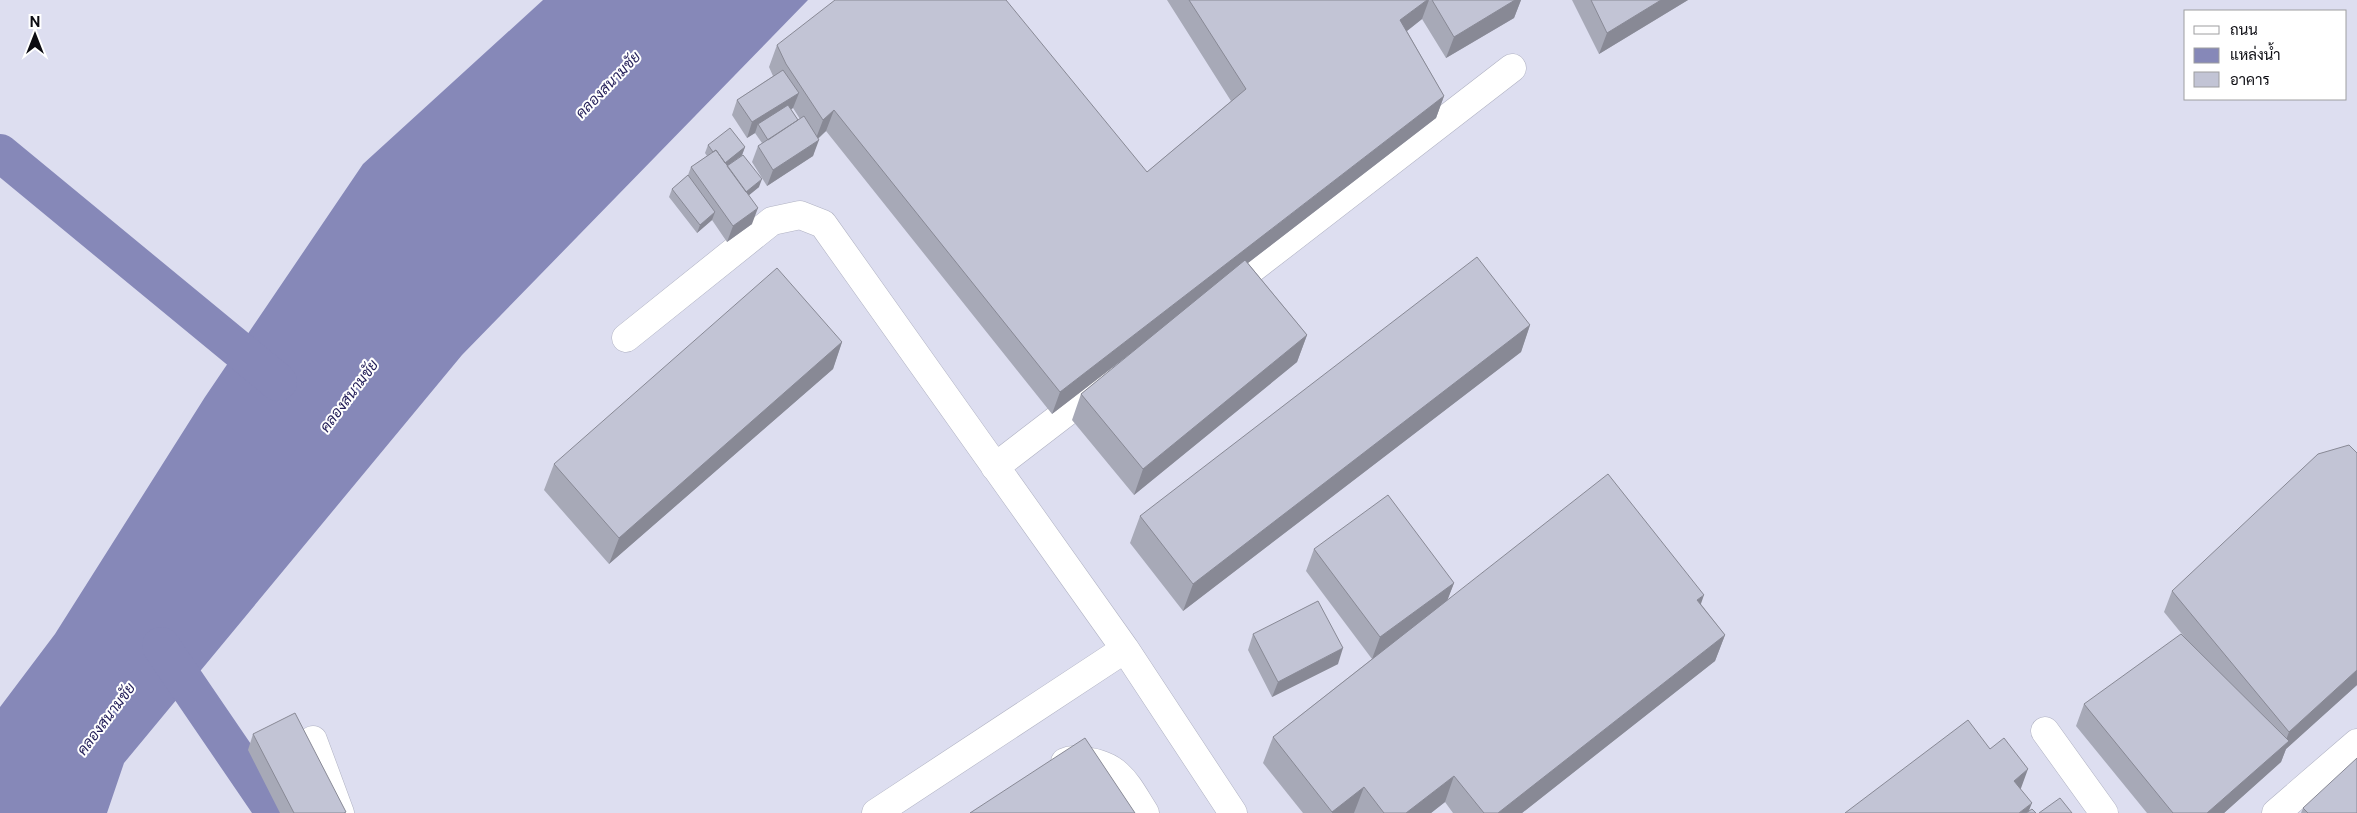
<svg xmlns="http://www.w3.org/2000/svg" width="2357" height="813" font-family="'Public Sans',Sarabun,sans-serif">
<style>
.water{fill:#8688b8}
.lines{fill:none;stroke-linecap:round;stroke-linejoin:round}
.canal{stroke:#8688b8;stroke-width:38}
.minor-casing{stroke:#b0b2c3;stroke-width:29}
.minor{stroke:#fff;stroke-width:28}
.wall{fill:#a7a9b7;fill-rule:evenodd}
.shaded-wall{fill:#888995}
.building{fill:#c2c4d5;stroke:#888995}
.labels{text-anchor:middle;stroke-width:4;stroke-linejoin:round;paint-order:stroke}
.water-label{font-size:15px;font-style:italic;fill:#241f59;stroke:#fff}
</style>
<rect width="100%" height="100%" fill="#dddef0"/>
<!-- water -->
<path class="water" d="M 543,0 L 808,0 L 462,355 L 124,763 L 107,813 L 0,813 L 0,707 L 55,634 L 205,397 L 363,164 Z"/>
<g class="lines">
<!-- canal -->
<path class="canal" d="M 0,153 L 278,382
M 161,646 L 275,813"/>
<defs>
<path id="minor" d="M 1222,292 L 1512,68
M 626,338 L 772,221 L 800,215 L 823,224 L 1125,649 L 1233,813
M 995,467 L 1107,381
M 2045,731 L 2104,813
M 313,740 L 340,813
M 1065,762 C 1072,759 1077,760 1084,761 C 1120,765 1127,785 1145,813
M 876,813 L 1125,649
M 2276,813 L 2357,743"/>
</defs>
<!-- minor casing -->
<use href="#minor" class="minor-casing"/>
<!-- minor -->
<use href="#minor" class="minor"/>
</g>
<!-- wall -->
<path class="wall" d="M 1167,0 L 1521,0 L 1514,18 L 1446,58 L 1422,19 L 1407,31 L 1444,96 L 1436,118 L 1248,263 L 1307,335 L 1297,362 L 1134,495 L 1072,420 L 1081,394 L 1134,351 L 1052,414 L 826,131 L 818,139 L 813,156 L 767,186 L 752,162 L 758,146 L 762,143 L 755,133 L 747,138 L 732,115 L 737,100 L 773,76 L 769,67 L 777,45 L 1147,172 L 1231,101 ZM 793,108 L 800,119 L 798,120 L 791,109 Z
M 1572,0 L 1688,0 L 1599,54 Z
M 708,145 L 745,147 L 742,155 L 759,187 L 748,196 L 752,224 L 727,242 L 712,220 L 697,233 L 669,197 L 672,189 L 688,175 L 691,167 L 707,156 L 705,153 Z
M 1530,325 L 1521,352 L 1183,611 L 1130,543 L 1140,516 Z
M 842,342 L 833,369 L 609,564 L 544,490 L 554,464 Z
M 2357,453 L 2357,685 L 2286,749 L 2281,762 L 2224,813 L 2147,813 L 2076,726 L 2084,704 L 2186,639 L 2164,612 L 2172,591 Z
M 1314,549 L 1454,583 L 1447,600 L 1701,604 L 1725,635 L 1715,661 L 1522,813 L 1453,813 L 1445,802 L 1431,813 L 1303,813 L 1263,763 L 1273,737 L 1372,659 L 1306,571 Z
M 1253,634 L 1338,664 L 1272,697 L 1248,650 Z
M 253,734 L 346,813 L 280,813 L 248,750 Z
M 2303,808 L 2357,813 L 2301,813 Z"/>
<!-- shaded-wall -->
<path class="shaded-wall" d="M 1427,0 L 1429,0 L 1422,19 L 1393,42 L 1400,20 Z
M 1515,0 L 1521,0 L 1514,18 L 1446,58 L 1454,37 Z
M 1661,0 L 1688,0 L 1599,54 L 1607,33 Z
M 799,93 L 793,108 L 761,129 L 758,124 L 755,133 L 747,138 L 752,122 Z
M 1444,96 L 1436,118 L 1052,414 L 1060,392 Z
M 834,110 L 826,131 L 815,141 L 823,120 Z
M 819,140 L 813,156 L 767,186 L 773,170 Z
M 745,147 L 742,155 L 719,172 L 722,164 Z
M 762,179 L 759,187 L 743,200 L 746,192 Z
M 758,208 L 752,224 L 727,242 L 733,226 Z
M 715,212 L 712,220 L 697,233 L 700,225 Z
M 1530,325 L 1521,352 L 1183,611 L 1193,584 Z
M 1307,335 L 1297,362 L 1134,495 L 1143,469 Z
M 842,342 L 833,369 L 609,564 L 619,538 Z
M 1454,583 L 1446,604 L 1372,659 L 1380,637 Z
M 1704,595 L 1695,621 L 1697,600 Z
M 1725,635 L 1715,661 L 1522,813 L 1498,813 Z
M 1343,648 L 1338,664 L 1272,697 L 1278,682 Z
M 2357,670 L 2357,685 L 2286,749 L 2281,762 L 2224,813 L 2207,813 L 2284,745 L 2289,732 Z
M 2028,769 L 2020,791 L 2014,781 Z
M 1454,776 L 1445,802 L 1431,813 L 1406,813 Z
M 1364,787 L 1354,813 L 1332,813 L 1332,812 Z
M 2032,803 L 2028,813 L 2019,813 Z"/>
<!-- building -->
<path class="building" d="M 835,0 L 1006,0 L 1147,172 L 1246,89 L 1189,0 L 1427,0 L 1400,20 L 1444,96 L 1060,392 L 834,110 L 823,120 L 786,64 L 777,45 Z
M 1432,0 L 1515,0 L 1454,37 Z
M 1591,0 L 1661,0 L 1607,33 Z
M 783,70 L 799,93 L 752,122 L 737,100 Z
M 788,105 L 798,120 L 768,140 L 758,124 Z
M 804,116 L 819,140 L 773,170 L 758,146 Z
M 730,128 L 745,147 L 725,163 L 716,150 L 713,152 L 708,145 Z
M 716,150 L 758,208 L 733,226 L 691,167 Z
M 743,155 L 762,179 L 746,192 L 727,166 Z
M 688,175 L 715,212 L 700,225 L 672,189 Z
M 1477,257 L 1530,325 L 1193,584 L 1140,516 Z
M 1245,260 L 1307,335 L 1143,469 L 1081,394 Z
M 777,268 L 842,342 L 619,538 L 554,464 Z
M 2349,445 L 2357,453 L 2357,670 L 2289,732 L 2172,591 L 2318,454 Z
M 1608,474 L 1704,595 L 1697,600 L 1725,635 L 1498,813 L 1484,813 L 1454,776 L 1406,813 L 1384,813 L 1364,787 L 1332,812 L 1273,737 Z
M 1388,495 L 1454,583 L 1380,637 L 1314,549 Z
M 1318,601 L 1343,648 L 1278,682 L 1253,634 Z
M 2181,634 L 2289,741 L 2207,813 L 2173,813 L 2084,704 Z
M 295,713 L 346,812 L 344,813 L 294,813 L 253,734 Z
M 1968,720 L 1990,749 L 2004,738 L 2028,769 L 2014,781 L 2032,803 L 2019,813 L 1845,813 Z
M 1085,738 L 1135,813 L 970,813 Z
M 2357,758 L 2357,813 L 2308,813 L 2303,808 Z
M 2060,798 L 2072,813 L 2039,813 Z
M 2032,809 L 2036,813 L 2026,813 Z"/>
<g class="labels">
<!-- water labels -->
<g class="water-label">
<text transform="translate(608 85) rotate(-46)" y="5">คลองสนามชัย</text>
<text transform="translate(349 396) rotate(-53)" y="5">คลองสนามชัย</text>
<text transform="translate(106 719) rotate(-53)" y="5">คลองสนามชัย</text>
</g>
</g>
<!-- legend -->
<rect x="2184" y="10" width="162" height="90" fill="#ffffff" stroke="#9e9ea0"/>
<rect x="2194" y="26" width="25" height="8" fill="#ffffff" stroke="#9e9ea0"/>
<text x="2230" y="35" font-size="15" fill="#0c0c12">ถนน</text>
<rect x="2194" y="48" width="25" height="15" fill="#8688b8" stroke="#9e9ea0"/>
<text x="2230" y="60" font-size="15" fill="#0c0c12">แหล่งน้ำ</text>
<rect x="2194" y="72" width="25" height="15" fill="#c2c4d5" stroke="#9e9ea0"/>
<text x="2230" y="85" font-size="15" fill="#0c0c12">อาคาร</text>
<!-- north arrow -->
<g transform="translate(35 35)" stroke="#ffffff" stroke-width="4" paint-order="stroke">
<path d="M0-4L9 19L0 12L-9 19Z" fill="#0c0c12"/>
<text y="-8" font-size="14" font-weight="bold" text-anchor="middle" fill="#0c0c12">N</text>
</g>
</svg>
